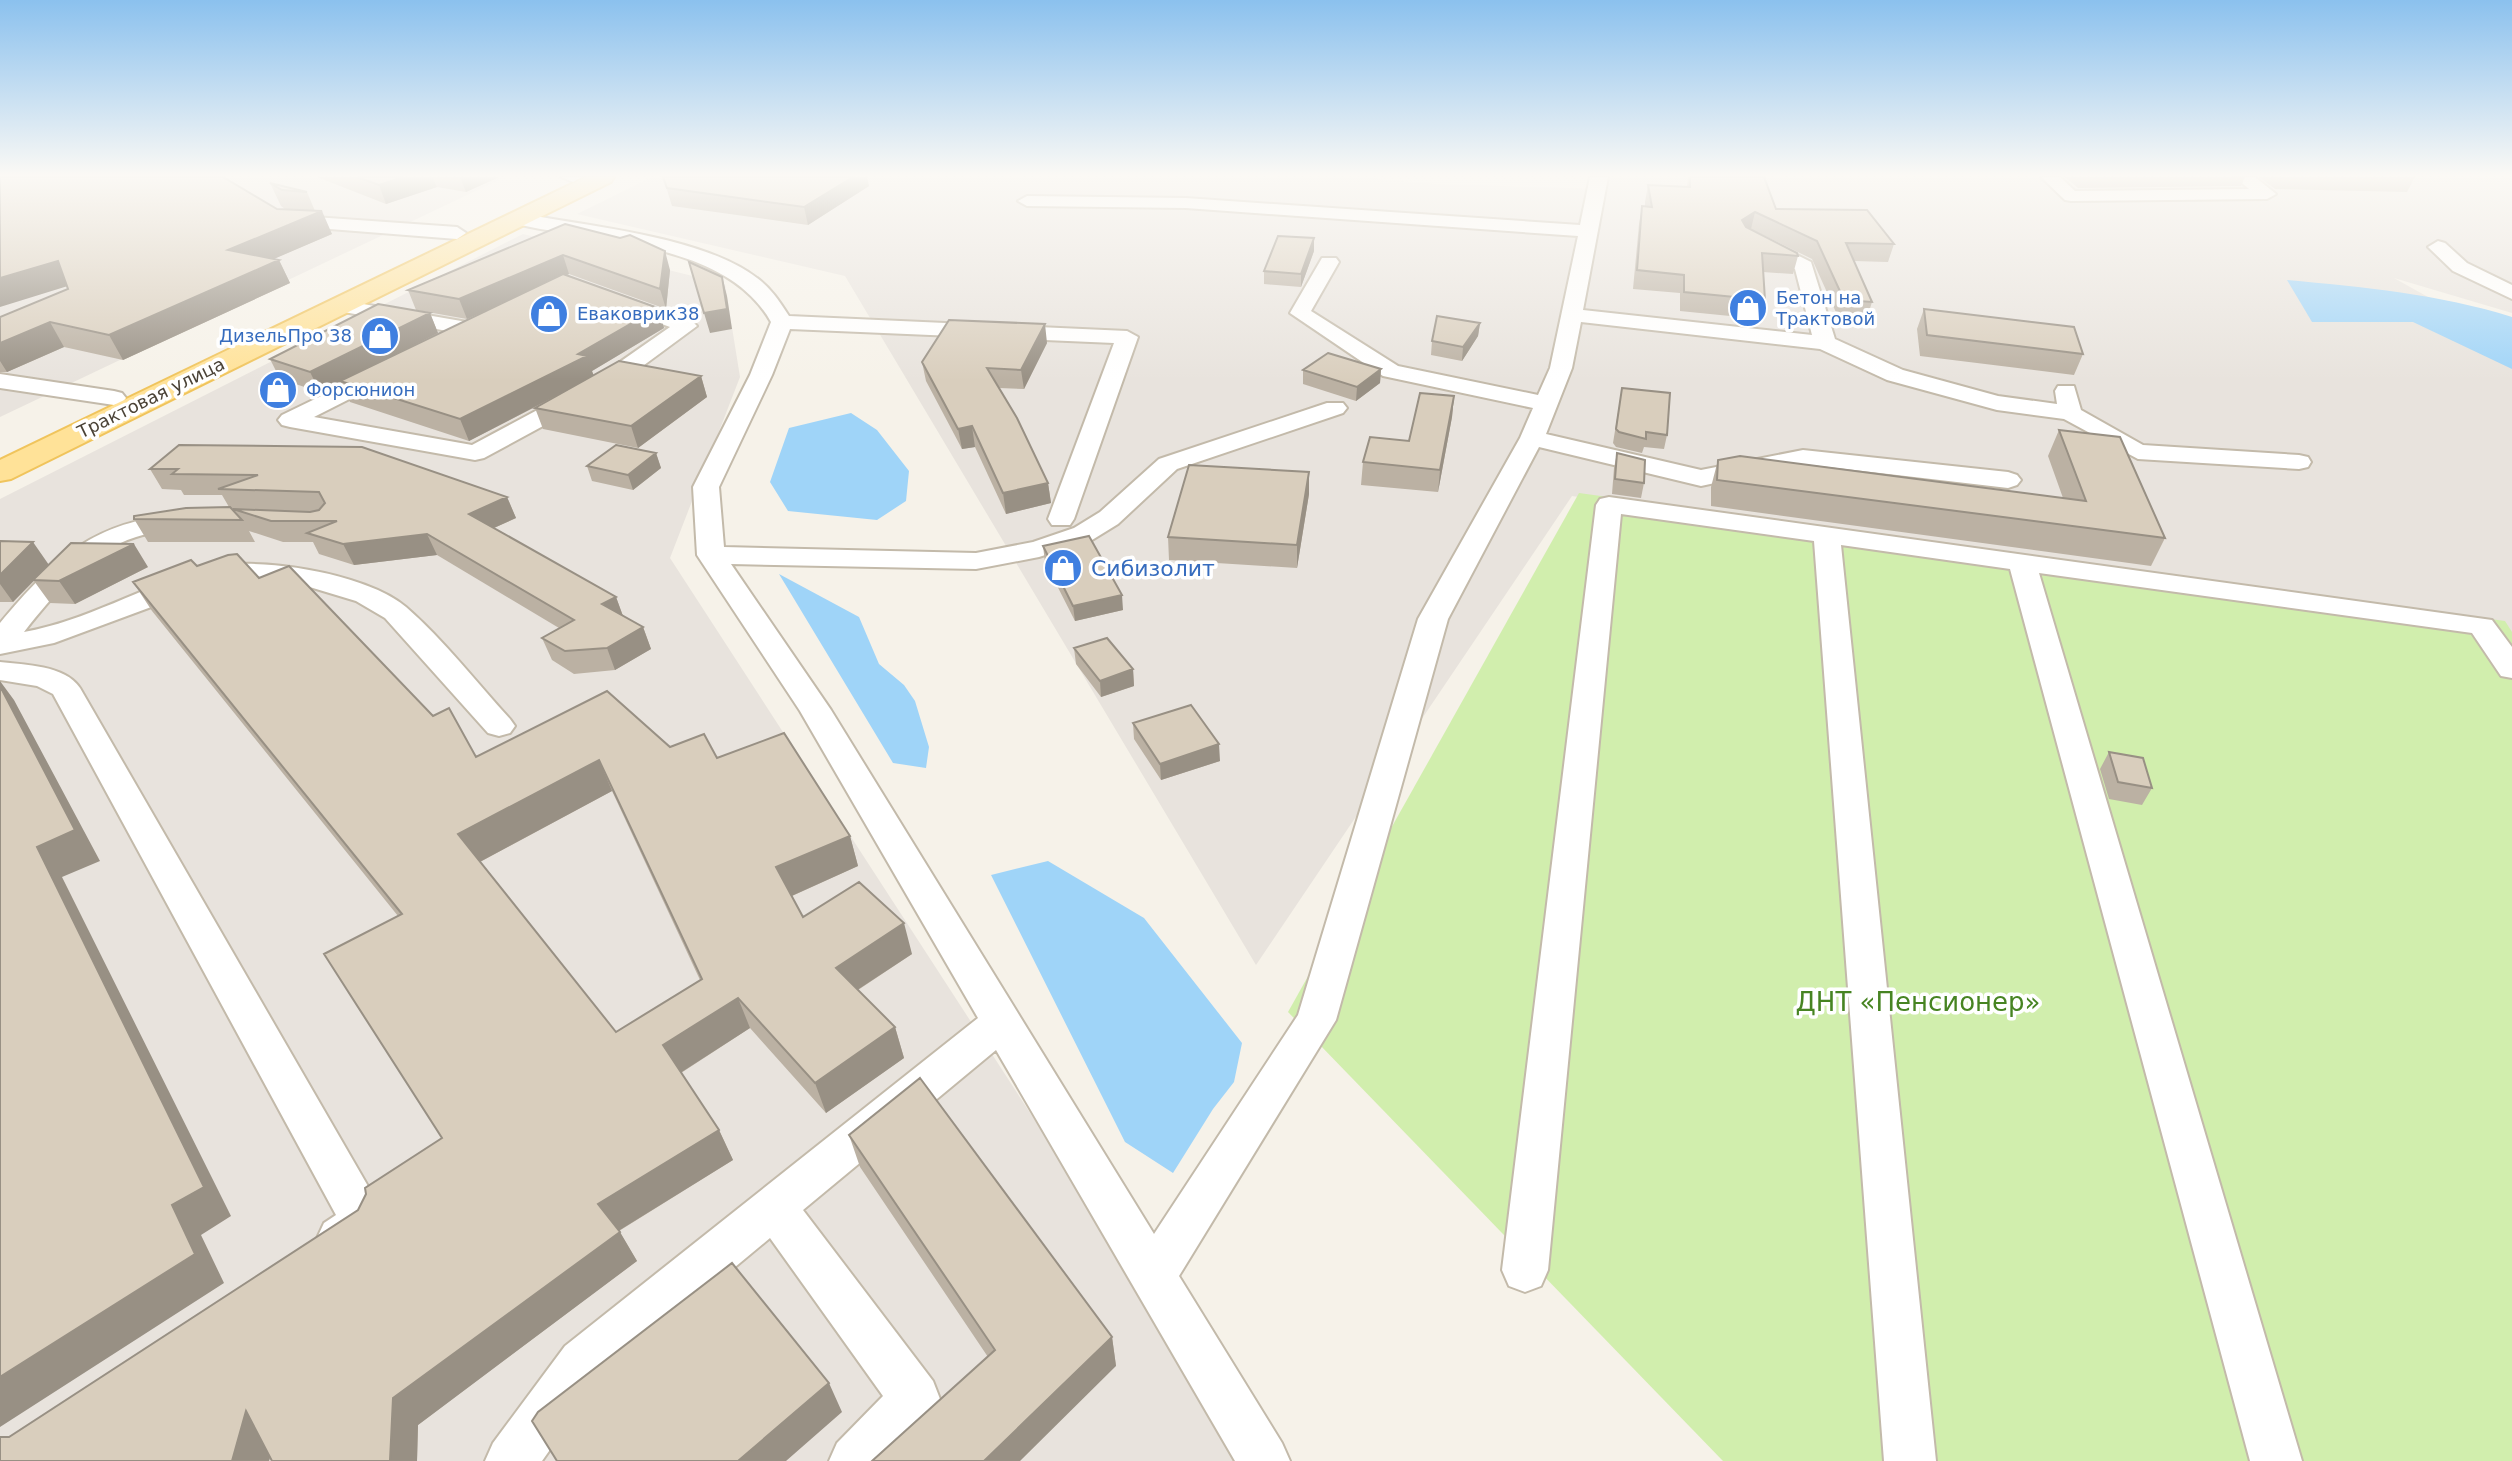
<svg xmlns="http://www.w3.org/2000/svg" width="2512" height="1461" font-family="'DejaVu Sans',sans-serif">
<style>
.industrial{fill:#e8e3dd}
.green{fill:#d1eead}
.water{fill:#9fd4f8}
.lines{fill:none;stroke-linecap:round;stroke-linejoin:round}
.minor-casing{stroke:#c3baaa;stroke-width:4}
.major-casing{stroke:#f0c45c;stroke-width:4}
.minor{fill:#fff;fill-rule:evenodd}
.major{fill:#ffe298;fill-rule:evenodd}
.wall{fill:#bbb1a3;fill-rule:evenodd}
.shaded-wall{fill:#989084}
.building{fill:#d9cebd;stroke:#989084;stroke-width:2;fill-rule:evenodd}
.labels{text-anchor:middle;stroke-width:7;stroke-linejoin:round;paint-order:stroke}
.far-shop-label{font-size:18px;fill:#366cbe;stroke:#fff;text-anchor:start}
.far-street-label{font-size:18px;fill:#4a4236;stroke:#fff}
.shop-label{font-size:22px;fill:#366cbe;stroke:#fff;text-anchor:start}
.near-park-label{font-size:26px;fill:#478422;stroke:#fff}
</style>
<rect width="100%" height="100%" fill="#f6f2e9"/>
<!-- industrial -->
<path class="industrial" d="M 0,177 L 505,177 L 0,417 Z
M 652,177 L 1356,177 L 1436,184 L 1603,189 L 1605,177 L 2512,177 L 2512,313 L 2394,278 L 2512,344 L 2512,651 L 2492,625 L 1572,496 L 1256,965 L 845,276 L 577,214 Z
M 523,234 L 725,284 L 740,377 L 670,558 L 1256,1461 L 0,1461 L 0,499 Z"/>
<!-- green -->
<path class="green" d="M 1579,493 L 2505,621 L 2512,632 L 2512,1461 L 1723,1461 L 1288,1012 Z"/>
<!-- water -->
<path class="water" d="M 2287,280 C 2363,287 2439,294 2512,317 L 2512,369 L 2413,322 L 2312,322 Z
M 851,413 L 877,430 L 909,471 L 906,501 L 877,520 L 788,511 L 770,482 L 789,428 Z
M 779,574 L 859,617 L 879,664 L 904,685 L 915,701 L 929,747 L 926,768 L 893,763 Z
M 1048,861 L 1144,918 L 1242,1043 L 1234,1082 L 1213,1109 L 1173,1173 L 1125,1142 L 991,875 Z"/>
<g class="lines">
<defs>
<path id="minor" d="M 561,177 L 582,177 L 573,182 Z
M 1590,177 L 1608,177 L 1583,310 L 1812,335 L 1795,269 L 1750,245 L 1748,241 L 1750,237 L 1757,235 L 1811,262 L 1835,339 L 1903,370 L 1998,396 L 2057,404 L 2055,391 L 2058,386 L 2074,386 L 2081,410 L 2143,445 L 2299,455 L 2308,457 L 2311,462 L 2308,467 L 2299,469 L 2138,459 L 2064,419 L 1997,410 L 1887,380 L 1820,349 L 1581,322 L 1572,368 L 1546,434 L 1701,470 L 1803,450 L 2008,472 L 2017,475 L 2021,480 L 2017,485 L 2008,488 L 1803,464 L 1701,486 L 1539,447 L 1448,619 L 1336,1020 L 1179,1276 L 1282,1443 L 1290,1461 L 1235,1461 L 996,1050 L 803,1210 L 933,1381 L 940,1399 L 933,1417 L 890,1461 L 829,1461 L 837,1443 L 883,1396 L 770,1238 L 599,1380 L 542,1461 L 485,1461 L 493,1443 L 565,1346 L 978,1018 L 800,711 L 697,555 L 693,487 L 750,375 L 771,322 C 725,240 593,243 512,223 L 509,219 L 512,215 L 518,213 C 585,226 703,236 757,278 C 771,288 780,302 789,316 L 1127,331 L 1138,337 L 1074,519 L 1070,525 L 1052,525 L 1048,519 L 1114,343 L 790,329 L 772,375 L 719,487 L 724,547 L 976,553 L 1033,542 L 1074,528 L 1100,512 L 1159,459 L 1327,403 L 1343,403 L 1347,408 L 1343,413 L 1177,469 L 1118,524 L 1092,540 L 1039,557 L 976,569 L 731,564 L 831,710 L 1154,1234 L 1298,1015 L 1418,619 L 1520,438 L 1533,408 L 1383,376 L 1290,313 L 1322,258 L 1336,258 L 1339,262 L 1311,311 L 1398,366 L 1538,395 L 1550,368 L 1578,236 L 1186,208 L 1027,206 L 1018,201 L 1027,196 L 1186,198 L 1580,225 Z
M 2041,177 L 2060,177 L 2075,191 L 2249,189 L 2235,177 L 2255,177 L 2276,194 L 2267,199 L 2071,201 L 2065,200 Z
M 286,215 L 457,227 L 466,233 L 457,239 L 279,225 L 277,221 L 279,217 Z
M 2438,241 L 2445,243 L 2467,263 L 2512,285 L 2512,299 L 2453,271 L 2428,247 Z
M 620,296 L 693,322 L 697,326 L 613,388 L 484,458 L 475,460 L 290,427 L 282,425 L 278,420 L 282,415 L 383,366 L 394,373 L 391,378 L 314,417 L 472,445 L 597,378 L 670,327 L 613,306 L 610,302 L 613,298 Z
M 340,300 L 467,322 L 492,313 L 503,319 L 499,323 L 469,335 L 333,310 L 330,306 Z
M 0,374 L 114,391 L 122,393 L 126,398 L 122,403 L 114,405 L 0,388 Z
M 1609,497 L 2492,620 L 2512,647 L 2512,678 L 2501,676 L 2472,633 L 2039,573 L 2302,1461 L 2250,1461 L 2010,569 L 1841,545 L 1936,1461 L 1884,1461 L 1814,541 L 1621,514 L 1548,1270 L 1541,1286 L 1525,1292 L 1509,1286 L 1502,1270 L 1596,505 L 1600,499 Z
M 182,514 L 191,516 L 195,522 L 191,528 C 173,532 154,531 136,537 C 89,552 54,594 24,632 C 86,621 142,587 202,569 C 252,554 367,573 406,607 C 444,640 476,682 510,719 L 515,726 L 510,733 L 499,736 L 488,733 L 385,618 L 356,601 L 303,585 L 257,579 L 216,583 L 54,643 L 0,654 L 0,623 C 55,558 93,521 182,514 Z
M 0,662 C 25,665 65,665 80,688 L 380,1207 L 387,1222 C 377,1242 361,1251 340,1259 L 324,1253 L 317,1238 L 324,1223 L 336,1215 L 53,694 L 37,686 L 0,680 Z"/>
<path id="major" d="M 586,177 L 614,177 L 611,182 L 11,479 L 0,481 L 0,460 Z"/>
</defs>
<!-- minor casing -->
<use href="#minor" class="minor-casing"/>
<!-- major casing -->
<use href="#major" class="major-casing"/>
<!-- minor -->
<use href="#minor" class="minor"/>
<!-- major -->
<use href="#major" class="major"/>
</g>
<!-- wall -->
<path class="wall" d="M 317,177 L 499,177 L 466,192 L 437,187 L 386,204 Z
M 663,177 L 869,186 L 808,225 L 672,206 Z
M 1688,177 L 1798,177 L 1764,177 L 1776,209 L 1894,244 L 1888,262 L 1854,261 L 1872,302 L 1866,321 L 1839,319 L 1812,259 L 1751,229 L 1798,256 L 1793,274 L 1763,272 L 1765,300 L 1760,319 L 1680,311 L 1680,293 L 1633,289 L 1639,224 L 1642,206 L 1645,206 L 1645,202 L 1648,185 L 1687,187 Z
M 2065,177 L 2245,177 L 2241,186 L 2078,188 Z
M 2259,177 L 2415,177 L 2407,192 L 2275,189 Z
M 270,183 L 307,192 L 315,211 L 332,234 L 273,259 L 279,260 L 290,283 L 123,360 L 64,347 L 7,372 L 0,372 L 0,317 L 277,209 L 285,209 L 281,206 Z
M 565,224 L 670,270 L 666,309 L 569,274 L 567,275 L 658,308 L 664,328 L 592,371 L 593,376 L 701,376 L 707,397 L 638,448 L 543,429 L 535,408 L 568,390 L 469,441 L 350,402 L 341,382 L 320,392 L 280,379 L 270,359 L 430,313 L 438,333 L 397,354 L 494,307 L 467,319 L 416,310 L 408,290 Z
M 1314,238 L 1314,251 L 1301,287 L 1264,284 L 1264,271 Z
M 1924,309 L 2083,354 L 2074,375 L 1920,356 L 1917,329 Z
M 1480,323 L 1478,336 L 1462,361 L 1431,355 L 1432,341 Z
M 1047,343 L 1024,389 L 999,388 L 1048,483 L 1051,503 L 1006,514 L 975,447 L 962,449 L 926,381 L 922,362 Z
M 1381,369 L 1380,383 L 1356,401 L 1303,384 L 1303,370 Z
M 1622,388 L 1667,435 L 1664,449 L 1644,447 L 1642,453 L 1616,447 L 1613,443 Z
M 1454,396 L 1452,417 L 1438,492 L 1361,485 L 1363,462 L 1409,441 Z
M 2059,430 L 2165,538 L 2151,566 L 1711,506 L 1711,487 L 1718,460 L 2063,498 L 2048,456 Z
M 179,445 L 507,497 L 516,518 L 494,528 L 616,597 L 623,616 L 643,627 L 651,649 L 615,670 L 574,674 L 552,660 L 542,638 L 559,628 L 437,555 L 354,565 L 319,554 L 313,542 L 283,542 L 249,531 L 255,542 L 148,542 L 134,519 L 229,507 L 222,495 L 184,495 L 181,490 L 162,489 L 150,469 Z
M 656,453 L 661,468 L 633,490 L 592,481 L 587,466 Z
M 1617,453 L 1644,483 L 1641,498 L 1612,494 L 1614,468 Z
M 1309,494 L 1297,568 L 1169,560 L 1168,537 Z
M 0,541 L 49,565 L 148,567 L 75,604 L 50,603 L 34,581 L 13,602 L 0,602 Z
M 1043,546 L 1123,610 L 1075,621 L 1045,562 Z
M 197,566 L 259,578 L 433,716 L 476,757 L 670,747 L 717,758 L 850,836 L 858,866 L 792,896 L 803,917 L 912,954 L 858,990 L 895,1027 L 904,1058 L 826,1113 L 750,1028 L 681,1073 L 719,1130 L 733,1160 L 619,1231 L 637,1261 L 418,1425 L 417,1461 L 272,1461 L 270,1458 L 269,1461 L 0,1461 L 9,1437 L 358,1210 L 442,1138 L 398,916 L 152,611 L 133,582 ZM 612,791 L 700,980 L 616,1032 L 480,862 Z
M 1074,648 L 1133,669 L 1134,686 L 1101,697 L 1076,664 Z
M 1133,723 L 1220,761 L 1161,780 L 1134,739 Z
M 2109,752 L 2152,788 L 2142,805 L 2109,799 L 2100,769 Z
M 849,1135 L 1112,1337 L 1116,1366 L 988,1357 L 860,1167 Z"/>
<!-- shaded-wall -->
<path class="shaded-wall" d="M 404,177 L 432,177 L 437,187 L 386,204 L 379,185 Z
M 460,177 L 499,177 L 466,192 Z
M 853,177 L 867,177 L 869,186 L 808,225 L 804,207 Z
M 322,211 L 332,234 L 239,274 L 228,250 Z
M 1755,212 L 1751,229 L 1738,237 L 1742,220 Z
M 1314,238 L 1314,251 L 1301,287 L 1301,274 Z
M 665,251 L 670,270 L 666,309 L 660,289 Z
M 563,255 L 569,274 L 467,319 L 459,299 Z
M 279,260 L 290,283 L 123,360 L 109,335 Z
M 58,261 L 71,285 L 0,307 L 0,278 Z
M 722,277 L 727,296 L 732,329 L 710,333 L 704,313 Z
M 658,308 L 664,328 L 592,371 L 594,376 L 469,441 L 460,419 L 578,354 Z
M 430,313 L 438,333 L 320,392 L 310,372 Z
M 50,322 L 64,347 L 7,372 L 0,361 L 0,343 Z
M 1480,323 L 1478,336 L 1462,361 L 1463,347 Z
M 1045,324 L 1047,343 L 1024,389 L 1021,370 Z
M 1381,369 L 1380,383 L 1356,401 L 1357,387 Z
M 701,376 L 707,397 L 638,448 L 631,426 Z
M 1454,396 L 1452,417 L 1438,492 L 1440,470 Z
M 972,426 L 975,447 L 962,449 L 958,429 Z
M 656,453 L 661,468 L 633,490 L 628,475 Z
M 1309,472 L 1309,494 L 1297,568 L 1297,545 Z
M 1048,483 L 1051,503 L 1006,514 L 1003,493 Z
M 507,497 L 516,518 L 478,535 L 469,514 Z
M 427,534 L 437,555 L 354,565 L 343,544 Z
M 33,542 L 49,565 L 13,602 L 0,584 L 0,575 Z
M 134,544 L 148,567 L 75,604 L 59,581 Z
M 1122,595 L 1123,610 L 1075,621 L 1073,606 Z
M 616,597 L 624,619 L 602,604 Z
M 643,627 L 651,649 L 615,670 L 607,648 Z
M 1133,669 L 1134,686 L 1101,697 L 1100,681 Z
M 0,681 L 14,700 L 100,861 L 62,877 L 231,1216 L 201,1235 L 224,1283 L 0,1427 L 0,1377 L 172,1205 L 37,847 L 0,686 Z
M 1219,744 L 1220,761 L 1161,780 L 1160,764 Z
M 599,760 L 612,791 L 474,865 L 458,834 Z
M 850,836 L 858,866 L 787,898 L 776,867 Z
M 904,923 L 912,954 L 845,998 L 836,968 Z
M 738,998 L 750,1028 L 677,1075 L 663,1045 Z
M 895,1027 L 904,1058 L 826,1113 L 815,1083 Z
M 719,1130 L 733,1160 L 615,1233 L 598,1204 Z
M 620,1232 L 637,1261 L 418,1425 L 417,1461 L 390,1461 L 393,1398 Z
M 1112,1337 L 1116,1366 L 1020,1461 L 984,1461 Z
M 829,1383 L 842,1412 L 786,1461 L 738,1461 Z
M 246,1411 L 275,1438 L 269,1461 L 232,1461 Z"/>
<!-- building -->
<path class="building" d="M 0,177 L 223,177 L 277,209 L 322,211 L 228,250 L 279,260 L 109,335 L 50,322 L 0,343 L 0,317 L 68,289 L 58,261 L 0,278 Z
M 357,177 L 404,177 L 379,185 Z
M 663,177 L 853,177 L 804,207 L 667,188 Z
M 1690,177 L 1764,177 L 1776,209 L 1867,210 L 1894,244 L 1846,243 L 1872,302 L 1844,300 L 1817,241 L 1755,212 L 1742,220 L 1746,227 L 1797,253 L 1798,256 L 1762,253 L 1765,300 L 1684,292 L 1684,275 L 1637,270 L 1642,206 L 1652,207 L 1648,185 L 1690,187 Z
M 270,183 L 307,192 L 282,190 Z
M 565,224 L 620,238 L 630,235 L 665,251 L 660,289 L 563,255 L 459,299 L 408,290 Z
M 1278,236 L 1314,238 L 1301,274 L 1264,271 Z
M 689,262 L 722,277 L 727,309 L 704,313 Z
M 563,274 L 658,308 L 578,354 L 587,356 L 460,419 L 340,381 Z
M 378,304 L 430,313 L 310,372 L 270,359 Z
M 1924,309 L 2074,327 L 2083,354 L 1927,335 Z
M 1437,316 L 1480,323 L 1463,347 L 1432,341 Z
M 949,320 L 1045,324 L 1021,370 L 987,368 L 1017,418 L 1048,483 L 1003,493 L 972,426 L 958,429 L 922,362 Z
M 1328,353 L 1381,369 L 1357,387 L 1303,370 Z
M 619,361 L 701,376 L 631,426 L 535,408 Z
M 1622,388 L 1670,393 L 1667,435 L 1646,432 L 1646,439 L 1619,432 L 1616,429 Z
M 1420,393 L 1454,396 L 1440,470 L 1363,462 L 1370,437 L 1409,441 Z
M 2059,430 L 2120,437 L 2165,538 L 1717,480 L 1718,460 L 1740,456 L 2086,501 Z
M 179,445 L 362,447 L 507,497 L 469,514 L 616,597 L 602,604 L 643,627 L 607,648 L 565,651 L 542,638 L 574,620 L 427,534 L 343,544 L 307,533 L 337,521 L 271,521 L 233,509 L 310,512 L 319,510 L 325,503 L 319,492 L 218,489 L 258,475 L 172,474 L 178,469 L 150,469 Z
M 616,445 L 656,453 L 628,475 L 587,466 Z
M 1617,453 L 1645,460 L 1644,483 L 1615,479 Z
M 1189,465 L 1309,472 L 1297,545 L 1168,537 Z
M 230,507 L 242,520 L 134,519 L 134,516 L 186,508 Z
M 1089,536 L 1122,595 L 1073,606 L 1043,546 Z
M 0,541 L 33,542 L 0,575 Z
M 71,543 L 134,544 L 59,581 L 33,580 Z
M 237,554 L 259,578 L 289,566 L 433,716 L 449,708 L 476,757 L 607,691 L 670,747 L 704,734 L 717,758 L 784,733 L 850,836 L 776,867 L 803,917 L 859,882 L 904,923 L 836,968 L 895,1027 L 815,1083 L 738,998 L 663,1045 L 719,1130 L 598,1204 L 620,1232 L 393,1398 L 390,1461 L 272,1461 L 246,1411 L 232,1461 L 0,1461 L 0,1437 L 9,1437 L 358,1210 L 366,1194 L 365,1188 L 442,1138 L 324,954 L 402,914 L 133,582 L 191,560 L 197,566 L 228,555 ZM 599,760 L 702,979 L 616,1032 L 458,834 Z
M 1107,638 L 1133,669 L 1100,681 L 1074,648 Z
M 0,686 L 75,830 L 37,847 L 204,1187 L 172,1205 L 195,1254 L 0,1377 Z
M 1191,705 L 1219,744 L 1160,764 L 1133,723 Z
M 2109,752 L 2143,758 L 2152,788 L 2118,782 Z
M 920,1078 L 1112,1337 L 984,1461 L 872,1461 L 995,1350 L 849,1135 Z
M 732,1263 L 829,1383 L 738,1461 L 557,1461 L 532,1421 L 538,1412 Z"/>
<!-- sky -->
<linearGradient id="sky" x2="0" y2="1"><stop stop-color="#8bc1ee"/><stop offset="0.46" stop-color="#fbf9f5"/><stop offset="1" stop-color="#fbf9f5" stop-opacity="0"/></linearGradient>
<rect width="2512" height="381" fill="url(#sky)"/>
<!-- icons -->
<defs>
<symbol id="shop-disc" viewBox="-11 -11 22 22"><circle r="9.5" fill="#3f7fe0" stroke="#fff"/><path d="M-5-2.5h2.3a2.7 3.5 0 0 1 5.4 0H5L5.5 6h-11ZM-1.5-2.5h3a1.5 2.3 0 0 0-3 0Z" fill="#fff"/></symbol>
</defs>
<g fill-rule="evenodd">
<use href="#shop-disc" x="1726" y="286" width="44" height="44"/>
<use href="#shop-disc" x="527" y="292" width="44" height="44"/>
<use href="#shop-disc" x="358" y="314" width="44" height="44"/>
<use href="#shop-disc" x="256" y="368" width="44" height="44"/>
<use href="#shop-disc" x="1041" y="546" width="44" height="44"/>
</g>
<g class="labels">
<!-- far-shop labels -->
<g class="far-shop-label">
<text x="1776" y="304">Бетон на<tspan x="1776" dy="21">Трактовой</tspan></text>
<text x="577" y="320">Еваковрик38</text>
<text x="352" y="342" text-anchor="end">ДизельПро 38</text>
<text x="306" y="396">Форсюнион</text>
</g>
<!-- far-street labels -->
<g class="far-street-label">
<text transform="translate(151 398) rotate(-26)" y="6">Трактовая улица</text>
</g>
<!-- shop labels -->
<g class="shop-label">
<text x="1091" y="576">Сибизолит</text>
</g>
<!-- near-park labels -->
<g class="near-park-label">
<text x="1918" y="1011">ДНТ «Пенсионер»</text>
</g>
</g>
</svg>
